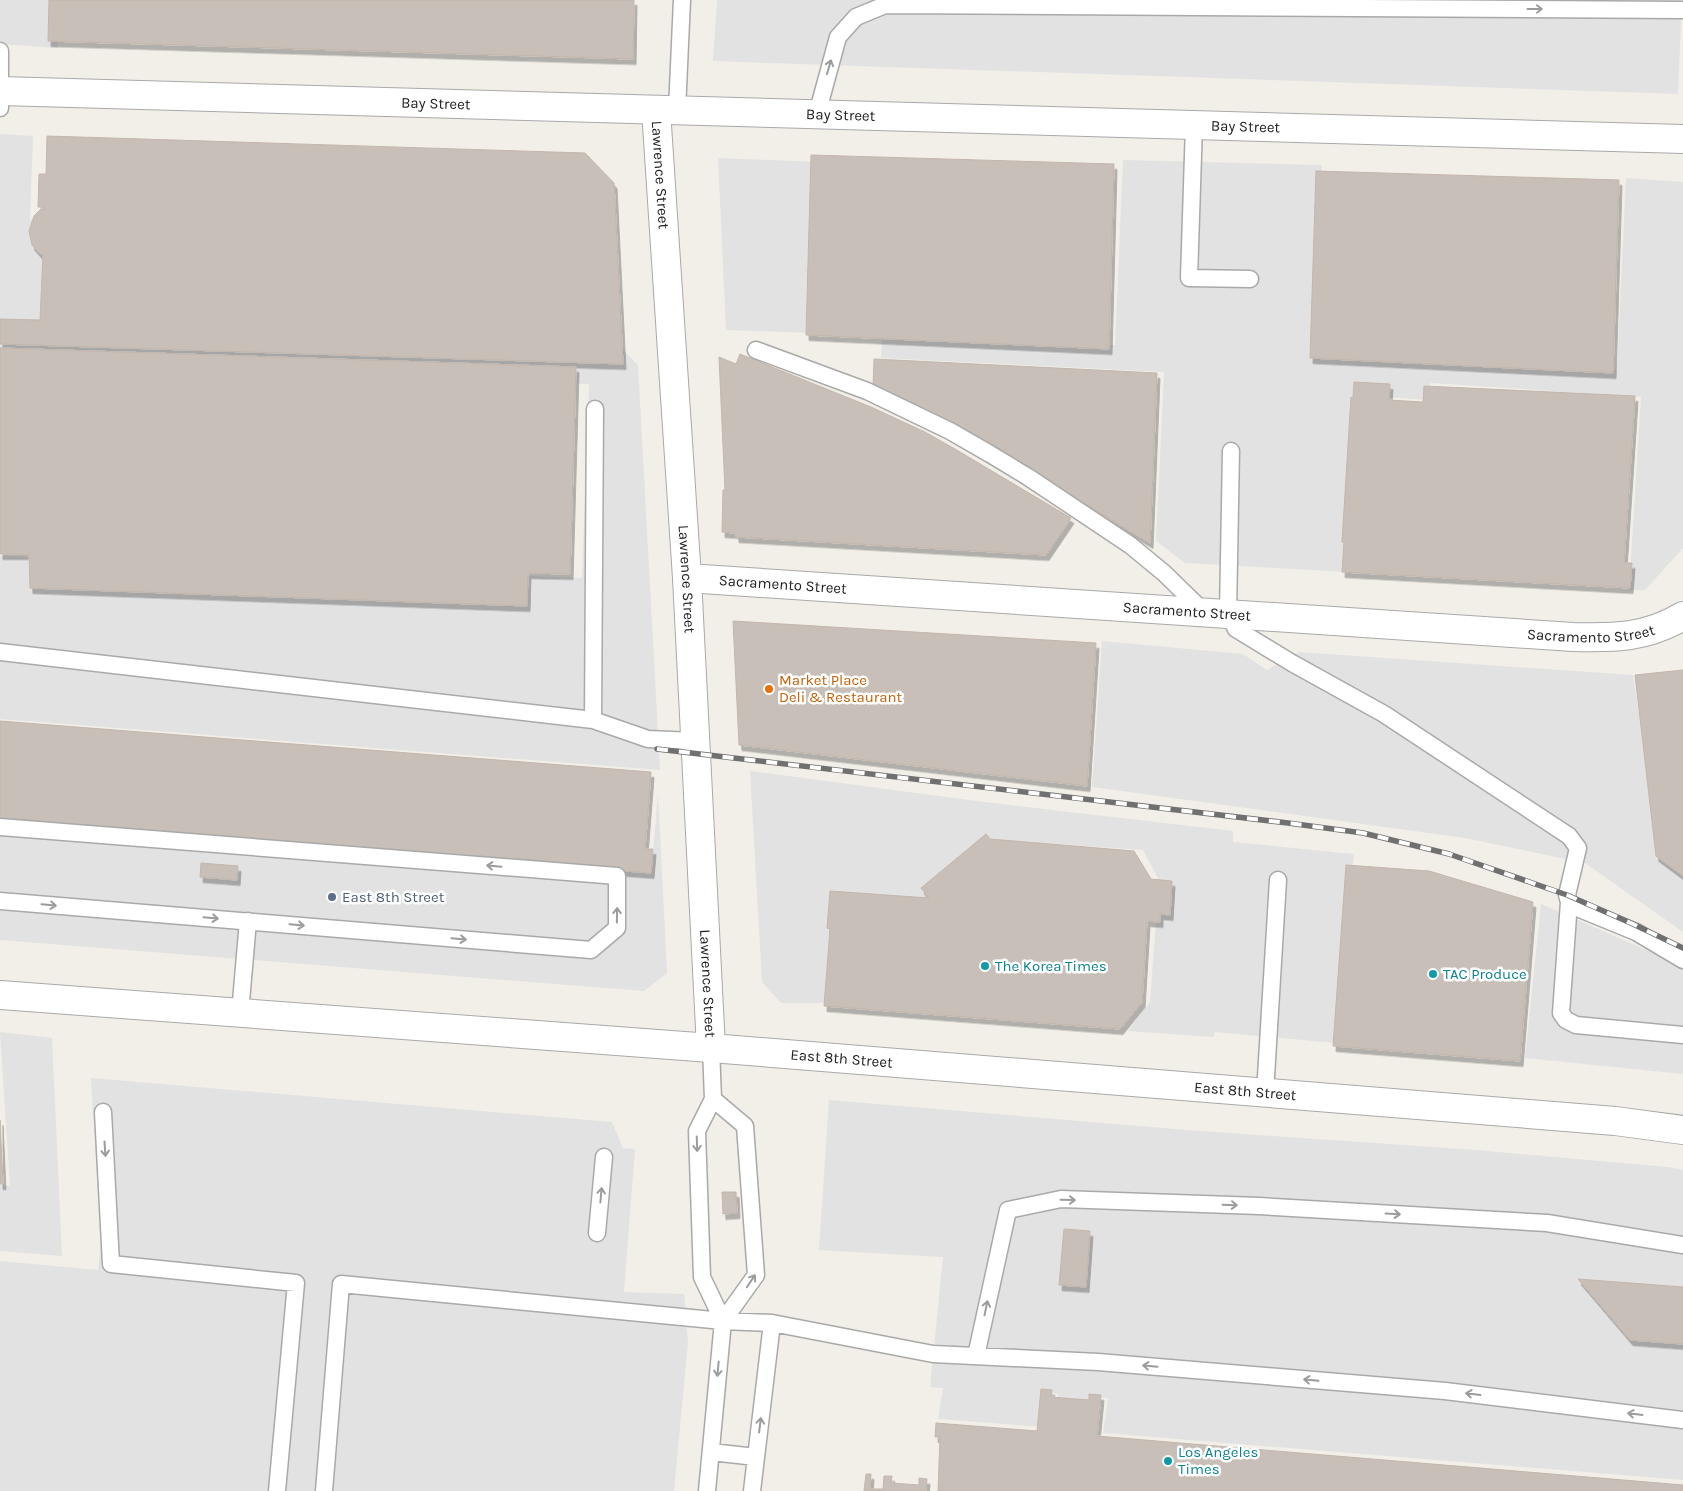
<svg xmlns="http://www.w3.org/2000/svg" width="1683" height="1491" font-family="Karla,sans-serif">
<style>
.parking{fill:#e2e2e2}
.building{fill:#c7bfb8;stroke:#c4b6ab;filter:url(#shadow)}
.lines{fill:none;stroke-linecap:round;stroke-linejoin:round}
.service-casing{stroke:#a9a9a9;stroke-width:19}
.minor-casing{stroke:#a9a9a9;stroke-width:30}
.service{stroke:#fff;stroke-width:16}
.minor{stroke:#fff;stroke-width:28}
.rail-casing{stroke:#707070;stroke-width:5.5}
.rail{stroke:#fff;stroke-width:4;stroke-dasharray:11;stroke-linecap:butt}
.oneway{stroke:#9c9c9c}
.food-dot{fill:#e8710a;stroke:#fff;stroke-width:2}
.service-dot{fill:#5c6f8a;stroke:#fff;stroke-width:2}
.culture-dot{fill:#0f9aa8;stroke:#fff;stroke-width:2}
.labels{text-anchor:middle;stroke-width:5;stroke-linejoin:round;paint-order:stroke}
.street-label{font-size:15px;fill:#222;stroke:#fff}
.food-label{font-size:15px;fill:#c56008;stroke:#fff;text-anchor:start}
.service-label{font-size:15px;fill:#4e5e75;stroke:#fff;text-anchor:start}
.culture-label{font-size:15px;fill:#0d838f;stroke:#fff;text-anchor:start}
</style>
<defs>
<filter id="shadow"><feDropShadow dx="3" dy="5.5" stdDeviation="0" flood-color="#0004"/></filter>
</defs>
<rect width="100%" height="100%" fill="#f2efe9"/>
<!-- parking -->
<path class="parking" d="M 0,0 L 59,0 L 58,48 L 0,44 Z
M 717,0 L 1682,0 L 1678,94 L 713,61 Z
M 0,134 L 33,136 L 30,219 L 554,238 L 615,342 L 638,365 L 660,770 L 0,719 L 0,556 L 582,578 L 589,384 L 0,365 Z
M 718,158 L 818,162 L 811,333 L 726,330 Z
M 1123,160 L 1322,165 L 1314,357 L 1617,370 L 1626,178 L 1683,182 L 1683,548 L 1645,590 L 1629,590 L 1641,397 L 1430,383 L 1428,400 L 1358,395 L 1346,572 L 1185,563 L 1156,541 L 1164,372 L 881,358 L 882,337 L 1115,345 Z
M 1102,641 L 1243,654 L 1267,670 L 1299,652 L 1633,675 L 1661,858 L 1683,875 L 1683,932 L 1585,863 L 1465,838 L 1092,787 Z
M 750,771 L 984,802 L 1233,831 L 1233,842 L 1354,854 L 1335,1043 L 1215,1032 L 1213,1037 L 1128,1031 L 1150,1002 L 1159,880 L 1143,850 L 996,840 L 828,1003 L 781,1003 L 762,982 Z
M 658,793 L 667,973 L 644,991 L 0,940 L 0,803 L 653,854 Z
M 1541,904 L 1683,966 L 1683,1074 L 1525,1058 Z
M 0,1032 L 52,1038 L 62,1256 L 0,1251 L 0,1185 L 10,1186 Z
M 91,1078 L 612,1122 L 623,1148 L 635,1149 L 624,1292 L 684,1294 L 688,1342 L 674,1491 L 0,1491 L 0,1261 L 98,1270 L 101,1242 Z
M 829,1100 L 1187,1130 L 1476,1150 L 1668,1167 L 1683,1170 L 1683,1480 L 1103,1433 L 1108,1398 L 1097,1397 L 1096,1403 L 1058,1400 L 1058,1394 L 1049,1393 L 1044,1427 L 938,1419 L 943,1388 L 930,1387 L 943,1257 L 819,1250 Z"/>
<!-- building -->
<path class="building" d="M 49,0 L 634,0 L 633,59 L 48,41 Z
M 47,136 L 585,153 L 614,183 L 623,364 L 0,344 L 0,319 L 40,320 L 43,254 L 40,254 L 32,245 L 29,231 L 34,216 L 41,209 L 45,209 L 45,207 L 38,207 L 39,174 L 46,174 Z
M 811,155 L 1114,164 L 1109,349 L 806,335 Z
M 1316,171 L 1619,180 L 1613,373 L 1310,358 Z
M 0,348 L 576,367 L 570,574 L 528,573 L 527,606 L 30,588 L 29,554 L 0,554 Z
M 740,354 L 871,407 L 925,432 L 955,449 L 1071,518 L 1046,555 L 736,537 L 736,533 L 722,532 L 723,490 L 725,490 L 719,357 L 736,364 Z
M 874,359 L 1157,373 L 1150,543 L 953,424 L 902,398 L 873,386 Z
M 1354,382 L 1390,384 L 1389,400 L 1423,402 L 1424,386 L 1635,396 L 1624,563 L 1632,563 L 1630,588 L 1342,572 L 1344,542 L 1342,542 L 1351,397 L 1353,398 Z
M 733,621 L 1096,643 L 1087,786 L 739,745 Z
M 1683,670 L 1683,876 L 1656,856 L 1635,675 Z
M 0,721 L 651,772 L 645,849 L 653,849 L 651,873 L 0,822 Z
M 986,834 L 990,839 L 1134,851 L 1151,879 L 1172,881 L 1170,915 L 1160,914 L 1160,922 L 1147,921 L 1142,1002 L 1120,1029 L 824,1006 L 830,929 L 827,928 L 830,891 L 929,898 L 921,888 Z
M 201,863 L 238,866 L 237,880 L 200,877 Z
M 1346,865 L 1429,871 L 1533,902 L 1520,1061 L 1333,1046 Z
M 0,1120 L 3,1184 L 0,1184 Z
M 722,1192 L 736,1192 L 737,1213 L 723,1214 Z
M 1064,1229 L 1090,1231 L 1086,1287 L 1059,1285 Z
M 1578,1279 L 1683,1287 L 1683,1344 L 1630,1340 Z
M 1041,1389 L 1052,1390 L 1051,1397 L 1089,1400 L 1089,1394 L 1101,1395 L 1097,1436 L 1683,1485 L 1683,1491 L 938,1491 L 940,1437 L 935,1437 L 936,1423 L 1037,1431 Z
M 866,1474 L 871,1474 L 870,1489 L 883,1489 L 884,1476 L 892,1476 L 891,1483 L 919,1485 L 919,1478 L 927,1479 L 926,1491 L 864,1491 Z"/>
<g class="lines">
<defs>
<path id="service" d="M 0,51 L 0,108
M 677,110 L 682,0
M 817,114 L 838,37 L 856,17 L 885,5 L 1683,10
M 1194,125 L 1189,278 L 1250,279
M 756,350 L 867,391 L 950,431 L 990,454 L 1028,477 L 1130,545 L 1164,573 L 1205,613
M 1231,451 L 1228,614 L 1236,629 L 1292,663 L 1384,714 L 1569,836 L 1578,848 L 1567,895 L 1569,902 L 1575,907 L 1636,932 L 1683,960
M 0,652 L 593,720 L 648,739 L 694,741
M 593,720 L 595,409
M 0,827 L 617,876 L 617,928 L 591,950 L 0,901
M 1569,902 L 1561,1013 L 1566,1020 L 1576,1025 L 1683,1035
M 240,1013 L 248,921
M 711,1048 L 713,1099 L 697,1131 L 702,1277 L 723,1321
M 1265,1093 L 1278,880
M 103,1112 L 111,1264 L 296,1283 L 277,1491
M 597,1233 L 604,1157
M 976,1356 L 1008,1210 L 1061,1199 L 1259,1206 L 1547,1223 L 1683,1245
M 711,1452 L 756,1457
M 324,1491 L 341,1284 L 723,1321 L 772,1323 L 933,1354 L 1098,1362 L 1445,1391 L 1683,1420
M 707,1491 L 723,1321 L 756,1275 L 745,1126 L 713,1099
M 752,1491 L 772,1323"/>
<g id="minor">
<path id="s1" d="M 0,91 L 1683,139"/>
<path id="s2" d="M 656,110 L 687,578 L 711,1048"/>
<path id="s3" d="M 687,578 L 1573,637 C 1615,638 1646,638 1683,616"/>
<path id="s4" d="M 0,995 L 711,1048 L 1615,1121 L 1683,1130"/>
</g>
</defs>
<!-- service casing -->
<use href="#service" class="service-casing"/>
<!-- minor casing -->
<use href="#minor" class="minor-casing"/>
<!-- service -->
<use href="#service" class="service"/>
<!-- minor -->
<use href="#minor" class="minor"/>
<defs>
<path id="rail" d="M 657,749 L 1288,823 L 1363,833 L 1449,854 L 1567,895 L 1633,924 L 1683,948"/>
</defs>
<!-- rail casing -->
<use href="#rail" class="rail-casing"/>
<!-- rail -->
<use href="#rail" class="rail"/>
</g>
<!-- one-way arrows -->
<defs><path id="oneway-shaft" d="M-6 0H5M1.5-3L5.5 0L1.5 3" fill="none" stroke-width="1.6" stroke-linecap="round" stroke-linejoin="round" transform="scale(1.25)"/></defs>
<g class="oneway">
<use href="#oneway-shaft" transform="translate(1535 9)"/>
<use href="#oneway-shaft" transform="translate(829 67) rotate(-74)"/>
<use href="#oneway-shaft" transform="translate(494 866) rotate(-175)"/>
<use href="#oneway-shaft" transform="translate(49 905) rotate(5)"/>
<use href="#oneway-shaft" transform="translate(617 915) rotate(-89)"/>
<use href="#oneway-shaft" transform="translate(211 918) rotate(5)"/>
<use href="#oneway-shaft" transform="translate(297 925) rotate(5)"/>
<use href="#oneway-shaft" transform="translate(459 939) rotate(5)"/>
<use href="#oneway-shaft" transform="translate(697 1144) rotate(88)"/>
<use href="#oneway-shaft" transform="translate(105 1149) rotate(86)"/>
<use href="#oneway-shaft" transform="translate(601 1195) rotate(-85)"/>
<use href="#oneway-shaft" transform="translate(1068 1200) rotate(1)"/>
<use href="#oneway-shaft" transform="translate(1230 1205) rotate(2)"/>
<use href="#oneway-shaft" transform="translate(1393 1214) rotate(3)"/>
<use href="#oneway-shaft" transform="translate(751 1281) rotate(-56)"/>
<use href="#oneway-shaft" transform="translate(986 1308) rotate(-78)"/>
<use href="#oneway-shaft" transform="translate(1150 1366) rotate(-175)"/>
<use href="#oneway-shaft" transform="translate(718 1369) rotate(95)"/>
<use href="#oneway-shaft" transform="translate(1311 1380) rotate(-175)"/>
<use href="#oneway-shaft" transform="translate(1473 1394) rotate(-173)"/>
<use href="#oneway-shaft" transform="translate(1635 1414) rotate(-173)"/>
<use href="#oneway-shaft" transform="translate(760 1425) rotate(-83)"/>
</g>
<!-- markers -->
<circle class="food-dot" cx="769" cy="689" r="5"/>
<circle class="service-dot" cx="332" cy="897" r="5"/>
<g class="culture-dot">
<circle cx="985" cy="966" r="5"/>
<circle cx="1433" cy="974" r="5"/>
<circle cx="1168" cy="1461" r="5"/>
</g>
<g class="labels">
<!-- street labels -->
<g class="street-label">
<text dy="5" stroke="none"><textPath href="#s1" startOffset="436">Bay Street</textPath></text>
<text dy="5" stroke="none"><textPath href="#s1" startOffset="841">Bay Street</textPath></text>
<text dy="5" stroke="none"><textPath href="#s1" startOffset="1246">Bay Street</textPath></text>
<text dy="5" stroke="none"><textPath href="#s2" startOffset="65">Lawrence Street</textPath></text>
<text dy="5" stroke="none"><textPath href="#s2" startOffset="470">Lawrence Street</textPath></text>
<text dy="5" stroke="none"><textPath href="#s3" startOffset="96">Sacramento Street</textPath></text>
<text dy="5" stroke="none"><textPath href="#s3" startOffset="501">Sacramento Street</textPath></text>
<text dy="5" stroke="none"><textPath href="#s3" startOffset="906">Sacramento Street</textPath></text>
<text dy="5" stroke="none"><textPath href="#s2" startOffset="875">Lawrence Street</textPath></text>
<text dy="5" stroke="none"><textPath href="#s4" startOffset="844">East 8th Street</textPath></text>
<text dy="5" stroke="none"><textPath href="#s4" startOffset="1249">East 8th Street</textPath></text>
</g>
<!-- food labels -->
<g class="food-label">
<text x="779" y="685">Market Place<tspan x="779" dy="17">Deli &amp; Restaurant</tspan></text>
</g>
<!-- service labels -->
<g class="service-label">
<text x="342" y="902">East 8th Street</text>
</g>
<!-- culture labels -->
<g class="culture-label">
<text x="995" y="971">The Korea Times</text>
<text x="1443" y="979">TAC Produce</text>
<text x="1178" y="1457">Los Angeles<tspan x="1178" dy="17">Times</tspan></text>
</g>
</g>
</svg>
